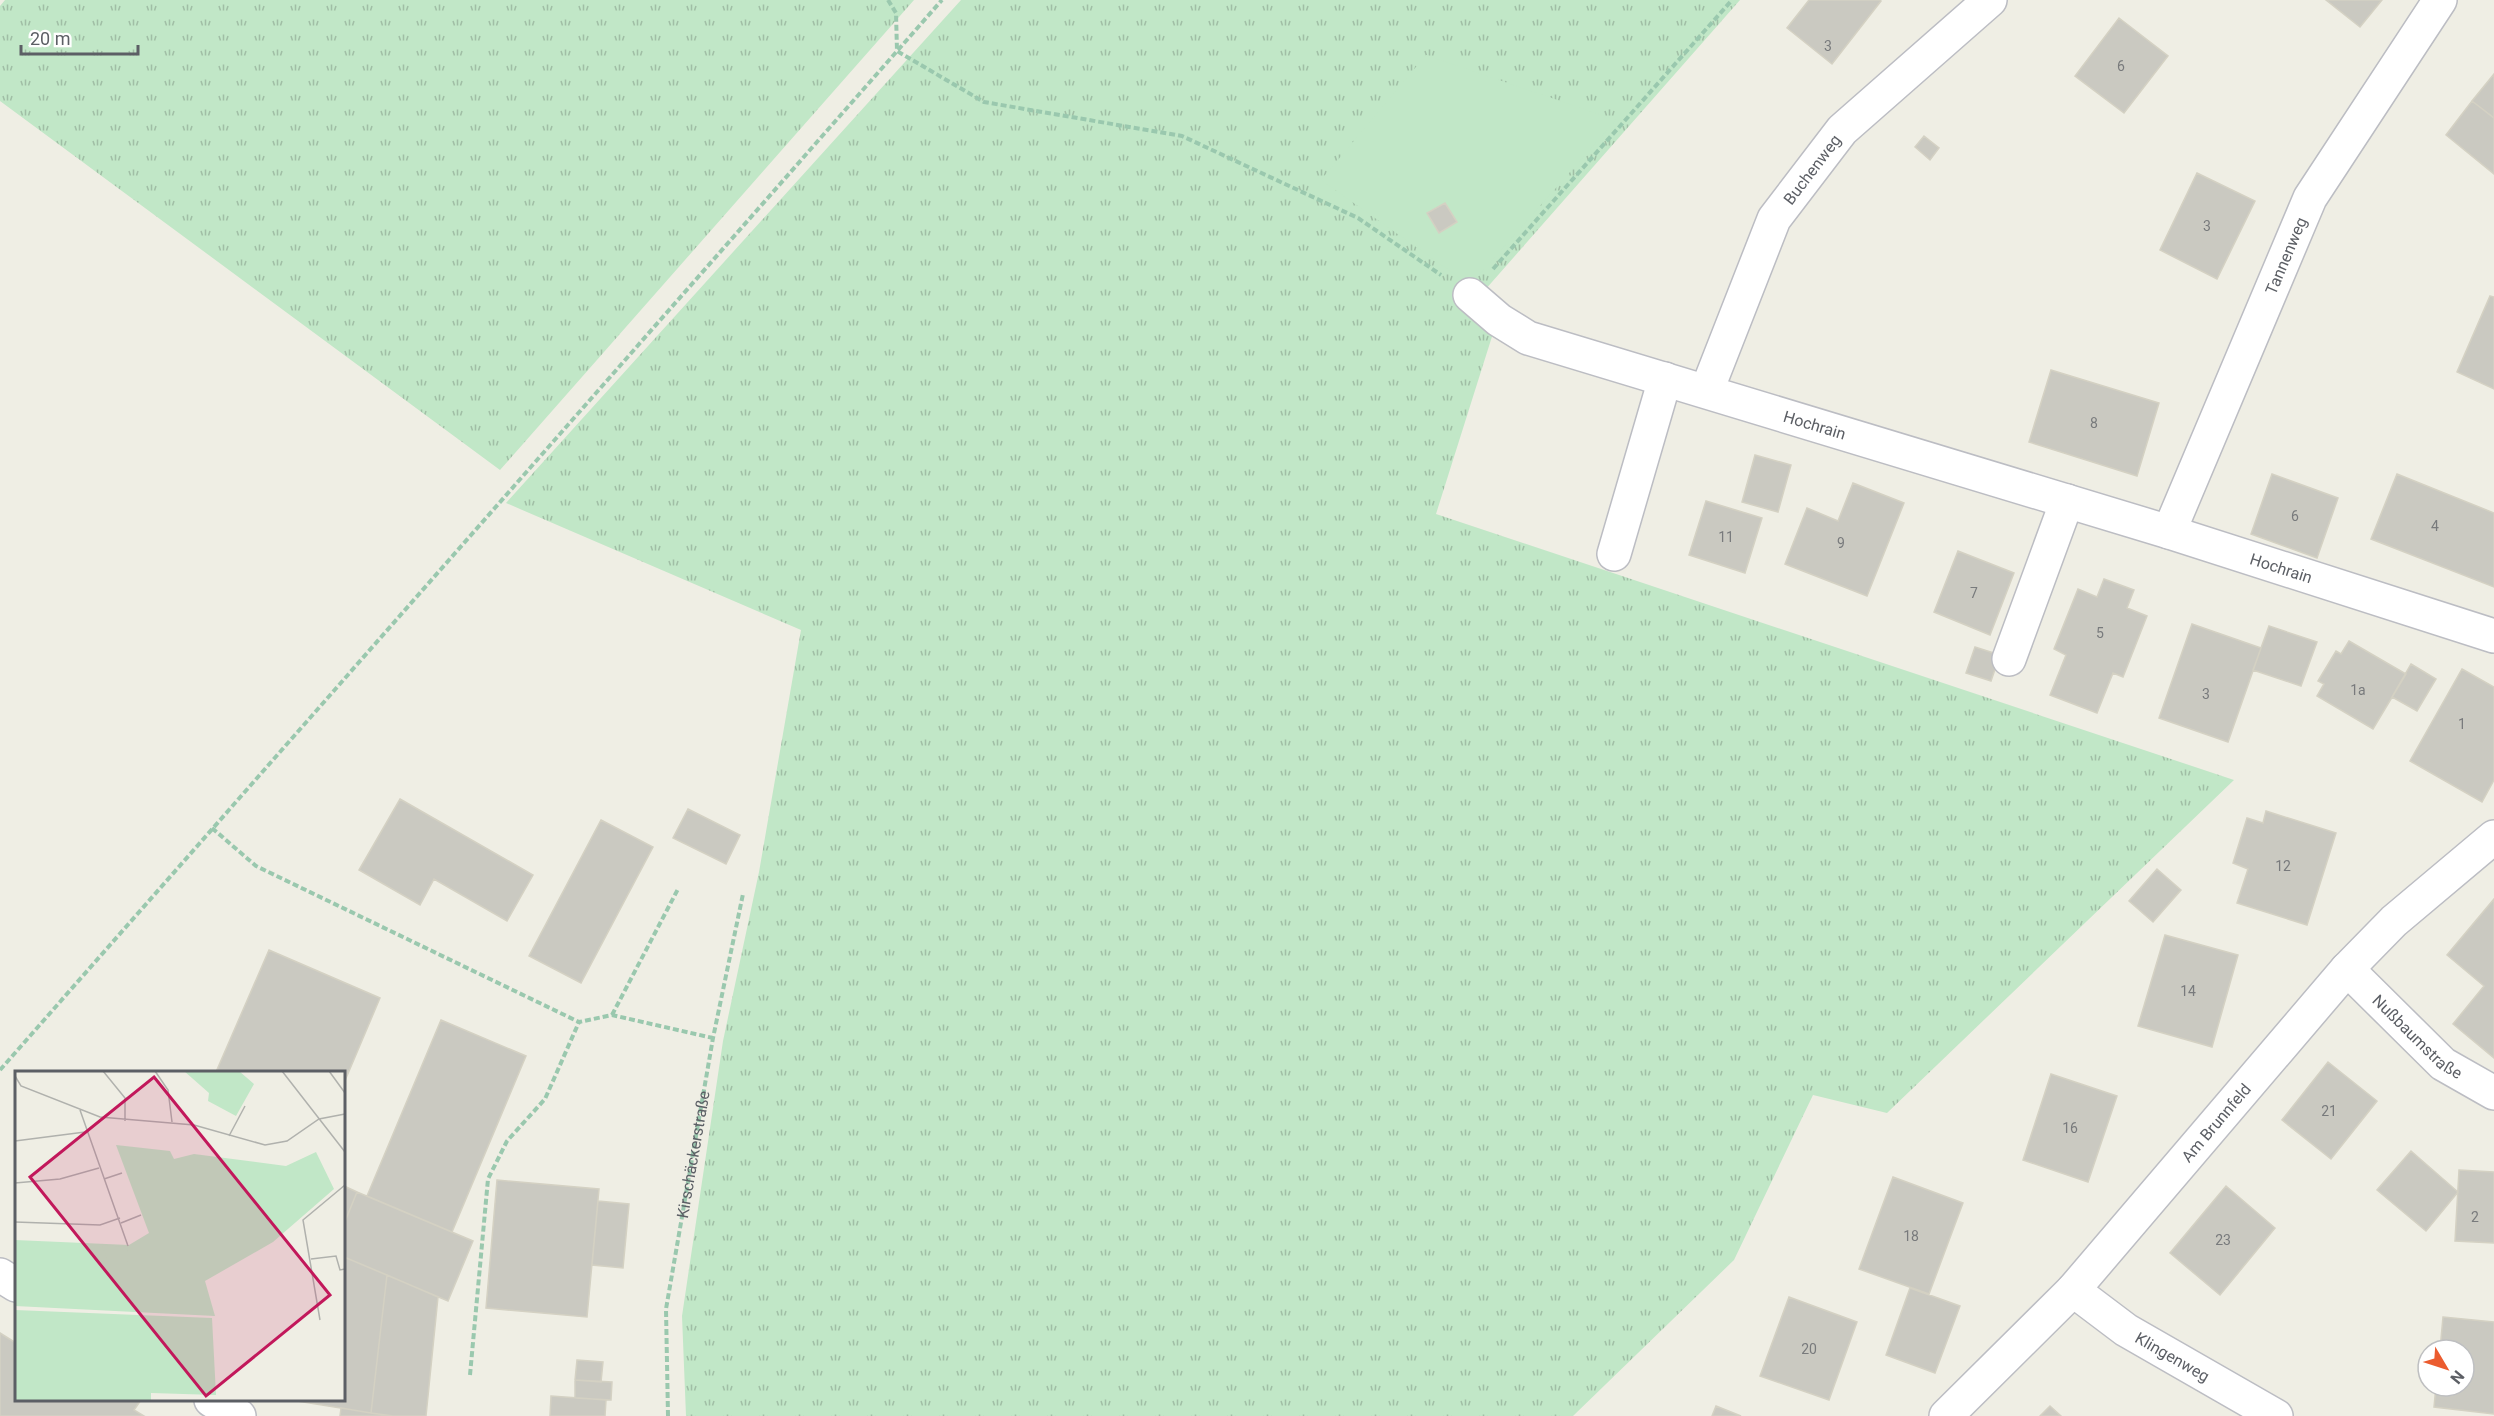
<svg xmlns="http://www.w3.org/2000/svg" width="2494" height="1416" font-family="Roboto,sans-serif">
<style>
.grass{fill:url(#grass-tufts)}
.green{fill:#c1e7c7}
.building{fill:#cac9c1;stroke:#d4d1c3;stroke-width:1.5}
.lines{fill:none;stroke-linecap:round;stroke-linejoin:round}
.minor-casing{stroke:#bcbdc3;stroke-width:36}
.path{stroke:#9ac8ae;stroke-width:4;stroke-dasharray:6 3;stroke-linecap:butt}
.minor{stroke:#fff;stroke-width:33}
.labels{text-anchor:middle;stroke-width:5;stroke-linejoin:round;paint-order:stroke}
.number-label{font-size:14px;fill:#787a7c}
.street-label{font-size:16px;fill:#5c5f65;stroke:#fff}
.inset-road{fill:none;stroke:#b0b1ad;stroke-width:1.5}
.view{fill:#c2185b;fill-opacity:0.15;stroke:#c2185b;stroke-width:3}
.inset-edge{fill:none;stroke:#5c5f65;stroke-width:3}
</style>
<defs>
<pattern id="grass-tufts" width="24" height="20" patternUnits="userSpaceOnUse" patternTransform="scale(1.5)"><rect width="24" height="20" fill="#c1e7c7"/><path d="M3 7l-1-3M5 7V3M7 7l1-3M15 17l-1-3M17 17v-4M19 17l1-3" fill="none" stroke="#a0bea5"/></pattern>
</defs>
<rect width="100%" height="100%" fill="#efeee4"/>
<!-- grass -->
<path class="grass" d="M 5,0 L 914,0 L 500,470 L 0,101 L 0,6 Z
M 961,0 L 1740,0 L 1470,307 L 1495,327 L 1436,514 L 2234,780 L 1887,1113 L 1813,1095 L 1734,1260 L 1573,1416 L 686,1416 L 682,1316 L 723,1041 L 759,872 L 801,630 L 506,503 Z"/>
<!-- green -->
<path class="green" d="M 1426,55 L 1616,120 L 1470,285 L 1321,180 Z"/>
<!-- building -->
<path class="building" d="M 1809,0 L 1880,0 L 1881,1 L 1832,64 L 1787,28 Z
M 2326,0 L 2382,0 L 2360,27 Z
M 2119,18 L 2168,56 L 2124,113 L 2075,76 Z
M 2494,74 L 2494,118 L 2472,101 Z
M 2472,101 L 2494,118 L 2494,174 L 2446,135 Z
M 1924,136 L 1939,148 L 1930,160 L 1915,147 Z
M 2197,173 L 2255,201 L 2217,279 L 2160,250 Z
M 1445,203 L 1457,222 L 1439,233 L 1427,213 Z
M 2490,296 L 2494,297 L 2494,389 L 2457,372 Z
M 2051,370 L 2159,403 L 2137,476 L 2029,442 Z
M 1755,455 L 1791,465 L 1778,512 L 1742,502 Z
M 2272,474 L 2338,498 L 2317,558 L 2251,534 Z
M 2397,474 L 2494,513 L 2494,587 L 2371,539 Z
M 1853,483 L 1904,503 L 1867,596 L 1785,564 L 1807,508 L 1838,521 Z
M 1706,501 L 1762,518 L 1745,573 L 1689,555 Z
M 1958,551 L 2014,573 L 1990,635 L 1934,612 Z
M 2104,579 L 2134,590 L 2127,608 L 2147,616 L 2123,677 L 2113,673 L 2097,713 L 2050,695 L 2066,655 L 2054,649 L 2078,589 L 2097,597 Z
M 2192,624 L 2261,648 L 2228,742 L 2159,718 Z
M 2269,626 L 2317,642 L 2301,686 L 2253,670 Z
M 2349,641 L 2406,674 L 2373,729 L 2317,696 L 2324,684 L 2318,681 L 2336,651 L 2341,654 Z
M 1975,647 L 2000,655 L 1991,681 L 1966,673 Z
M 2411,664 L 2436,679 L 2417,711 L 2392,697 Z
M 2462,669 L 2494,687 L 2494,780 L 2482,802 L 2410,761 Z
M 400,799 L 533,875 L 507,921 L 434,879 L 420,905 L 359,870 Z
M 688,809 L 740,835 L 726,864 L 673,838 Z
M 2266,811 L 2336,833 L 2307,925 L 2237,903 L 2248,869 L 2233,863 L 2247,818 L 2263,823 Z
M 601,820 L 653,847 L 581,983 L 529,956 Z
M 2157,869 L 2181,890 L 2153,922 L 2129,901 Z
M 2494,899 L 2494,1058 L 2453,1024 L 2484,986 L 2447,955 Z
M 2165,935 L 2238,955 L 2212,1047 L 2138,1026 Z
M 269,950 L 380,998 L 344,1083 L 344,1072 L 216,1072 Z
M 441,1020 L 526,1056 L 452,1232 L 367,1196 Z
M 2328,1062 L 2377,1101 L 2331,1159 L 2282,1120 Z
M 2051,1074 L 2117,1096 L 2088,1182 L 2023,1160 Z
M 2411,1151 L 2458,1192 L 2426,1231 L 2377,1190 Z
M 2459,1170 L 2494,1172 L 2494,1243 L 2455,1241 Z
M 1893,1177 L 1963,1203 L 1929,1294 L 1859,1269 Z
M 497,1180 L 599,1189 L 587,1317 L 486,1308 Z
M 344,1186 L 357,1192 L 344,1224 Z
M 2226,1186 L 2275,1228 L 2220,1295 L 2170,1253 Z
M 357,1192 L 473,1241 L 448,1301 L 344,1257 L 344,1224 Z
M 598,1201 L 629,1204 L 623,1268 L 592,1265 Z
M 344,1257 L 387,1275 L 371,1413 L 291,1400 L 344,1400 Z
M 387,1275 L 438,1297 L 426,1416 L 393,1416 L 371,1413 Z
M 1910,1288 L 1960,1306 L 1935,1373 L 1886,1355 Z
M 1789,1297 L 1857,1322 L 1829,1400 L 1760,1376 Z
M 2443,1317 L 2494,1322 L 2494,1414 L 2434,1407 L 2436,1386 L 2464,1386 L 2464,1350 L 2440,1350 Z
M 0,1333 L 16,1343 L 16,1400 L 141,1400 L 134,1410 L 144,1416 L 0,1416 Z
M 577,1360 L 603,1362 L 601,1382 L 575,1380 Z
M 575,1380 L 612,1382 L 611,1400 L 575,1398 Z
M 551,1396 L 606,1400 L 605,1416 L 550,1416 Z
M 1716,1406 L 1741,1416 L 1712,1416 Z
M 2050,1406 L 2061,1416 L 2040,1416 Z
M 341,1408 L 371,1413 L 393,1416 L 340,1416 Z"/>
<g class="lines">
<defs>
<g id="minor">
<path id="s2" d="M 1470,295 L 1499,320 L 1528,338 L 2169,532 L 2494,636"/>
<path id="s3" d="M 1707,390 L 1774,219 L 1842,130 L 1990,0"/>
<path id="s4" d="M 2169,532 L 2310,198 L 2440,0"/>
<path d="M 1614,554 L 1665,379"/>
<path d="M 2009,659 L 2067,501"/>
<path id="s5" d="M 2347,969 L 2443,1064 L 2494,1093"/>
<path d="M 0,1275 L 16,1285"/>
<path id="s6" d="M 2073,1290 L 2126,1330 L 2276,1416"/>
<path d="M 211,1400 L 239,1416"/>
<path id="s7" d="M 1946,1416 L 2073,1290 L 2347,969 L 2394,921 L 2494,837"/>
</g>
</defs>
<!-- minor casing -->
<use href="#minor" class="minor-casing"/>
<!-- path -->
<g class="path">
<path d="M 888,0 L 896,13 L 897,51 L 984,102 L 1182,136 L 1358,218 L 1441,275"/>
<path d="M 1493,269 L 1732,0"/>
<path d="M 212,828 L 256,866 L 579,1022 L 612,1015 L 713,1038"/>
<path d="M 612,1015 L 678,889"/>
<path d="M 0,1070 L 942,0"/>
<path d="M 470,1375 L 488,1179 L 507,1141 L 545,1099 L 579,1022"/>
<path id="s1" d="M 668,1416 L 666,1309 L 713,1038 L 743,894"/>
</g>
<!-- minor -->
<use href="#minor" class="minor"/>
</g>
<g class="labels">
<!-- number labels -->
<g class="number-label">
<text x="1828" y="51">3</text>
<text x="2121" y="71">6</text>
<text x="2207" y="231">3</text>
<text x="2094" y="428">8</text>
<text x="2295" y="521">6</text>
<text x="2435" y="531">4</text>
<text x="1726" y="542">11</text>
<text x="1841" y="548">9</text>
<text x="1974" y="598">7</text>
<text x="2100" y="638">5</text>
<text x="2358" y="695">1a</text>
<text x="2206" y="699">3</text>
<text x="2462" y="729">1</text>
<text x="2283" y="871">12</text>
<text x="2188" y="996">14</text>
<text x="2329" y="1116">21</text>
<text x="2070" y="1133">16</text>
<text x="2475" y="1222">2</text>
<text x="1911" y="1241">18</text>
<text x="2223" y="1245">23</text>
<text x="1809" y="1354">20</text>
</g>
<!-- street labels -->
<g class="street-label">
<text dy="6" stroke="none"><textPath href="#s3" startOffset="246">Buchenweg</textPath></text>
<text dy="6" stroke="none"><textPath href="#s4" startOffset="300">Tannenweg</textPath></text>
<text dy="6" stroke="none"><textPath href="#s2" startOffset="372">Hochrain</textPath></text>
<text dy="6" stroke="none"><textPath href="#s2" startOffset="860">Hochrain</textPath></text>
<text dy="6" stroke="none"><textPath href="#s5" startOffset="98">Nußbaumstraße</textPath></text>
<text dy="6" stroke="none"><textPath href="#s7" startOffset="399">Am Brunnfeld</textPath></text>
<text dy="6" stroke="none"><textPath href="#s1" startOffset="264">Kirschäckerstraße</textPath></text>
<text dy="6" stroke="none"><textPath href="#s6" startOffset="120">Klingenweg</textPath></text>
</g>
</g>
<!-- overview -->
<g transform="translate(15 1071)">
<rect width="330" height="330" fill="#efeee4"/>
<path d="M 169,0 L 224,0 L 239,13 L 221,45 L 193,30 L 194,22 ZM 101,74 L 155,80 L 159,88 L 179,83 L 271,95 L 301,81 L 319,118 L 258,171 L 190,210 L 200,245 L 0,235 L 0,169 L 114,174 L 134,162 ZM 0,239 L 197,247 L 201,324 L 136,322 L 136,330 L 0,330 Z" fill="#c1e7c7"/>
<path d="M 87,174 L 112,176 L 113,196 L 95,196 Z" fill="#c1e7c7"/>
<path class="inset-road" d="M 88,0 L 110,27 L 110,50M 140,0 L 153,19 L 157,51M 267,0 L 330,81M 314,0 L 330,22M 0,5 L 6,15 L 85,46 L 179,54 L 250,74 L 272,70 L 304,48 L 330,43M 65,39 L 113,175M 214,65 L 230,35M 0,70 L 70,61M 89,108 L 107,102M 0,112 L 45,108 L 84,97M 0,151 L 85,154 L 105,147M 106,152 L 126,144M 296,188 L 321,185 L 325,199 L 330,198M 305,249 L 288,149 L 330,114"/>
<path class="view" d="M 139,6 L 315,224 L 191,325 L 15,106 Z"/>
<rect width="330" height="330" class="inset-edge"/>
</g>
<!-- north arrow -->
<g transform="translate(2446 1368) rotate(129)"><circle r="28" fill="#ffffff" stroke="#bebfc1" stroke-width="1.5"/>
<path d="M0-4.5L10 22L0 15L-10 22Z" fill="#eb5c2f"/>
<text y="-9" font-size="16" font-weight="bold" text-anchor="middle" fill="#5c5f65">N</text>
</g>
<!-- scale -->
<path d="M21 45v9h117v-9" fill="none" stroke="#5c5f65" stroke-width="3"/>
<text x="30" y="45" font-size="18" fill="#5c5f65" stroke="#ffffff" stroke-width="4.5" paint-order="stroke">20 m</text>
</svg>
